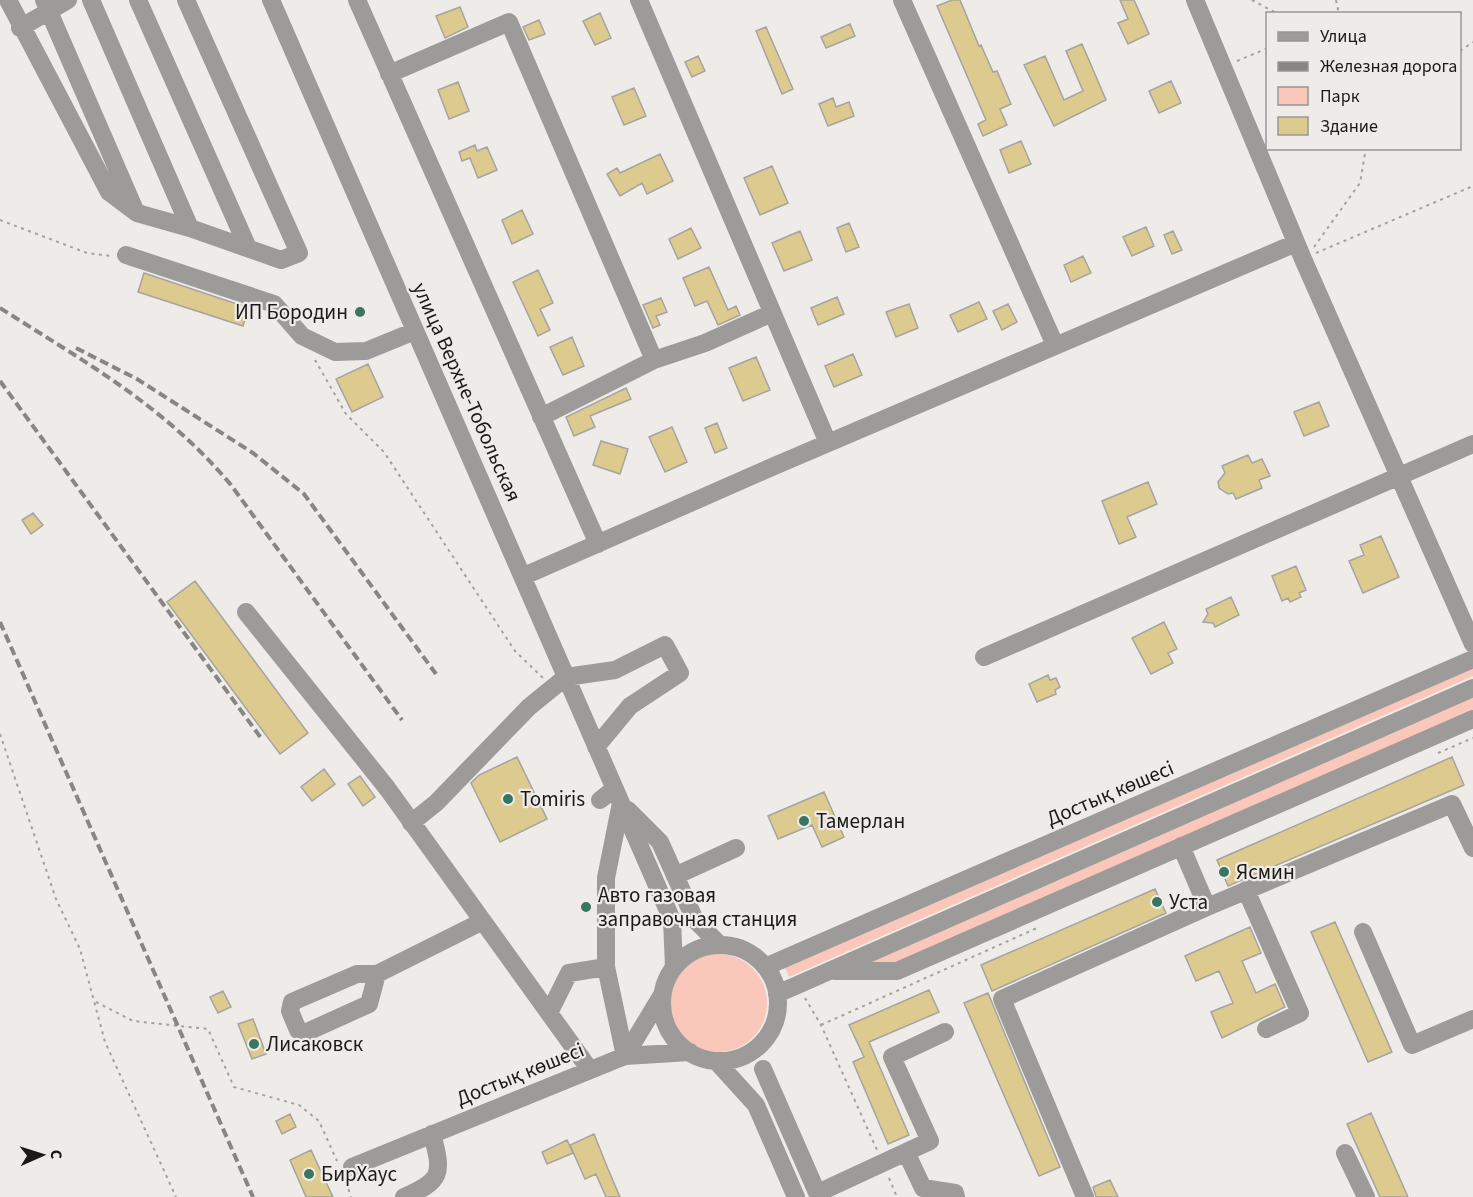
<svg xmlns="http://www.w3.org/2000/svg" width="1473" height="1197" font-family="'Source Sans 3',sans-serif">
<style>
.green{fill:#fac8ba}
.building{fill:#dcca8f;stroke:#a5a4a0;stroke-width:1.5}
.lines{fill:none;stroke-linecap:round;stroke-linejoin:round}
.path{stroke:#a3a19e;stroke-width:2;stroke-dasharray:3 4.5;stroke-linecap:butt}
.minor{stroke:#9d9b9a;stroke-width:18}
.rail{stroke:#888684;stroke-width:4;stroke-dasharray:9 4.5;stroke-linecap:butt}
.poi-dot{fill:#387662;stroke:#eeebe8;stroke-width:2}
.labels{text-anchor:middle;stroke-width:4.5;stroke-linejoin:round;paint-order:stroke}
.poi-label{font-size:21px;fill:#1b1a19;stroke:#eeebe8;text-anchor:start}
.street-label{font-size:21px;fill:#1b1a19;stroke:#eeebe8}
</style>
<rect width="100%" height="100%" fill="#eeebe8"/>
<!-- green -->
<path class="green" d="M 1473,666 L 1473,676 L 789,977 L 782,962 Z
M 1473,696 L 1473,713 L 894,965 L 859,965 Z
M669 1003a49 49 0 1 1 98 0a49 49 0 1 1-98 0Z"/>
<!-- building -->
<path class="building" d="M 952,0 L 960,0 L 979,46 L 981,45 L 993,72 L 997,71 L 1011,104 L 1000,109 L 1007,125 L 983,136 L 978,124 L 986,120 L 937,6 Z
M 1120,0 L 1134,0 L 1149,34 L 1128,44 L 1118,23 L 1128,19 Z
M 460,7 L 468,27 L 445,38 L 436,16 Z
M 600,13 L 611,38 L 595,45 L 583,21 Z
M 539,20 L 545,34 L 529,40 L 523,27 Z
M 850,24 L 855,36 L 826,48 L 821,37 Z
M 766,27 L 793,89 L 782,94 L 756,31 Z
M 1082,44 L 1106,100 L 1054,126 L 1024,65 L 1045,56 L 1064,100 L 1083,91 L 1066,51 Z
M 698,56 L 705,71 L 692,77 L 685,62 Z
M 1171,81 L 1181,103 L 1159,113 L 1149,91 Z
M 458,82 L 469,111 L 449,119 L 438,90 Z
M 634,88 L 646,116 L 624,125 L 612,97 Z
M 833,98 L 836,107 L 849,102 L 854,116 L 828,126 L 819,104 Z
M 1021,141 L 1031,164 L 1009,173 L 1000,150 Z
M 475,145 L 477,151 L 487,147 L 497,170 L 478,178 L 470,158 L 462,161 L 459,152 Z
M 660,154 L 673,181 L 647,194 L 642,183 L 620,196 L 607,174 L 617,168 L 620,173 Z
M 772,166 L 788,203 L 760,215 L 744,178 Z
M 522,210 L 533,234 L 512,244 L 502,220 Z
M 849,223 L 859,247 L 846,252 L 837,228 Z
M 1146,227 L 1154,246 L 1132,256 L 1123,237 Z
M 691,228 L 701,248 L 678,259 L 669,239 Z
M 800,231 L 812,260 L 784,271 L 772,243 Z
M 1173,231 L 1182,250 L 1172,254 L 1164,235 Z
M 1083,256 L 1091,273 L 1071,282 L 1064,265 Z
M 709,267 L 728,310 L 736,306 L 740,315 L 718,325 L 707,301 L 695,306 L 683,278 Z
M 538,270 L 553,303 L 540,309 L 550,330 L 538,336 L 513,282 Z
M 144,273 L 249,308 L 243,326 L 138,292 Z
M 837,297 L 844,314 L 818,325 L 811,308 Z
M 661,298 L 667,312 L 656,316 L 660,325 L 653,328 L 643,305 Z
M 979,302 L 987,319 L 958,332 L 950,315 Z
M 909,304 L 918,328 L 896,337 L 886,312 Z
M 1008,304 L 1017,322 L 1002,330 L 993,311 Z
M 572,337 L 584,366 L 563,375 L 550,347 Z
M 853,354 L 862,375 L 834,387 L 825,366 Z
M 756,357 L 770,390 L 743,401 L 729,368 Z
M 368,364 L 383,397 L 352,412 L 336,379 Z
M 626,388 L 631,399 L 590,416 L 595,427 L 574,436 L 566,417 Z
M 1319,402 L 1329,426 L 1304,436 L 1294,412 Z
M 717,423 L 727,448 L 715,453 L 705,428 Z
M 672,427 L 687,462 L 665,472 L 649,437 Z
M 601,441 L 628,449 L 620,474 L 593,465 Z
M 1248,455 L 1252,463 L 1262,459 L 1270,476 L 1259,480 L 1262,488 L 1236,499 L 1233,493 L 1228,494 L 1219,488 L 1218,482 L 1225,473 L 1222,466 Z
M 1148,482 L 1157,504 L 1127,517 L 1136,537 L 1119,544 L 1102,501 Z
M 33,513 L 43,525 L 31,534 L 22,520 Z
M 1381,536 L 1399,577 L 1363,593 L 1349,561 L 1364,555 L 1360,545 Z
M 1296,566 L 1306,590 L 1299,593 L 1301,597 L 1290,602 L 1288,598 L 1282,601 L 1272,576 Z
M 195,581 L 308,733 L 280,754 L 167,602 Z
M 1231,597 L 1239,615 L 1215,627 L 1213,623 L 1203,622 L 1208,614 L 1206,609 Z
M 1164,622 L 1177,649 L 1168,653 L 1173,663 L 1151,674 L 1132,638 Z
M 1048,675 L 1050,680 L 1056,678 L 1060,687 L 1055,690 L 1056,694 L 1037,702 L 1029,684 Z
M 517,757 L 547,819 L 500,842 L 471,783 L 479,775 Z
M 1452,757 L 1464,785 L 1228,886 L 1217,860 Z
M 324,769 L 335,784 L 312,801 L 301,787 Z
M 360,776 L 375,797 L 363,806 L 348,784 Z
M 824,792 L 844,837 L 822,847 L 812,825 L 778,839 L 768,816 Z
M 1155,889 L 1166,913 L 992,991 L 981,965 Z
M 1335,922 L 1392,1052 L 1368,1062 L 1311,932 Z
M 1250,927 L 1261,953 L 1242,961 L 1256,993 L 1275,984 L 1285,1007 L 1222,1038 L 1211,1012 L 1233,1003 L 1219,971 L 1196,981 L 1185,956 Z
M 929,990 L 939,1012 L 869,1042 L 909,1135 L 888,1144 L 853,1062 L 864,1057 L 849,1025 Z
M 223,991 L 231,1007 L 218,1013 L 210,997 Z
M 988,993 L 1060,1167 L 1039,1176 L 964,1003 Z
M 253,1019 L 266,1054 L 252,1059 L 238,1024 Z
M 1371,1113 L 1408,1197 L 1380,1197 L 1347,1124 Z
M 290,1114 L 296,1127 L 282,1134 L 276,1121 Z
M 594,1134 L 608,1169 L 620,1197 L 606,1197 L 596,1174 L 585,1179 L 570,1145 Z
M 567,1140 L 573,1153 L 547,1164 L 542,1152 Z
M 311,1150 L 333,1197 L 306,1197 L 290,1160 Z
M 1110,1180 L 1118,1197 L 1096,1197 L 1093,1187 Z"/>
<g class="lines">
<!-- path -->
<path class="path" d="M 1252,0 L 1278,14
M 1336,0 L 1339,14
M 1460,51 L 1473,42
M 1237,61 L 1268,48
M 0,220 L 87,253 L 111,256
M 1314,247 L 1360,183 L 1366,148
M 1316,253 L 1473,186
M 315,360 L 346,414 L 384,452 L 515,651 L 543,678
M 0,734 L 56,899 L 80,949 L 105,1042 L 176,1197
M 1438,753 L 1473,738
M 805,998 L 821,1025 L 877,1150
M 96,1002 L 133,1021 L 208,1029 L 234,1087 L 299,1105 L 319,1121 L 337,1161
M 821,1025 L 1037,928
M 889,1178 L 897,1197
M 346,1182 L 351,1197"/>
<!-- minor -->
<path class="minor" d="M 8,0 L 109,192 L 137,213 L 190,228 L 281,260 L 299,253 L 186,0
M 44,0 L 135,210
M 91,0 L 190,228
M 138,0 L 248,248
M 271,0 L 672,920 L 674,967
M 357,0 L 598,544
M 639,0 L 828,443
M 902,0 L 1055,345
M 1195,0 L 1303,259 L 1473,644
M 20,28 L 68,0
M 389,74 L 509,22 L 654,360 L 541,417
M 126,255 L 274,304 L 302,336 L 335,352 L 366,351 L 415,331
M 654,360 L 705,343 L 772,313
M 524,576 L 772,467 L 1296,243
M 246,612 L 387,788 L 590,1070
M 984,657 L 1473,444
M 600,800 L 614,789
M 621,803 L 606,878 L 606,967 L 625,1056
M 628,810 L 660,842 L 695,920 L 720,945
M 411,823 L 436,803 L 529,707 L 566,677 L 615,670 L 665,645 L 680,673 L 630,706 L 596,747
M 1181,846 L 1207,907
M 675,876 L 736,848
M 1246,890 L 1300,1013 L 1266,1029
M 1363,932 L 1412,1045 L 1473,1019
M662 1003a58 58 0 1 1 116 0a58 58 0 1 1-116 0Z
M 765,967 L 1473,659
M 835,971 L 897,971 L 1473,719
M 377,974 L 369,1004 L 307,1032 L 298,1030 L 290,1011 L 292,1002 L 357,974 L 377,974 L 483,921
M 777,994 L 1473,688
M 549,1013 L 569,973 L 606,967
M 625,1056 L 662,995
M 716,1061 L 756,1105 L 796,1197
M 763,1069 L 819,1197
M 906,1152 L 923,1188 L 955,1193 L 956,1197
M 1345,1153 L 1366,1197
M 352,1167 L 625,1056 L 690,1052
M 818,1193 L 930,1141 L 892,1057 L 945,1032
M 404,1197 C 442,1181 443,1174 432,1134
M 1085,1197 L 1002,999 L 1207,907 L 1452,804 L 1473,848"/>
<!-- rail -->
<path class="rail" d="M 0,308 C 85,362 166,407 231,485 L 402,720
M 76,348 L 137,379 L 253,453 L 304,494 L 436,674
M 0,381 L 261,738
M 0,622 L 253,1197"/>
</g>
<!-- markers -->
<g class="poi-dot">
<circle cx="360" cy="312" r="6"/>
<circle cx="508" cy="799" r="6"/>
<circle cx="804" cy="821" r="6"/>
<circle cx="1224" cy="872" r="6"/>
<circle cx="1157" cy="902" r="6"/>
<circle cx="586" cy="907" r="6"/>
<circle cx="254" cy="1044" r="6"/>
<circle cx="309" cy="1174" r="6"/>
</g>
<g class="labels">
<!-- poi labels -->
<g class="poi-label">
<text x="348" y="319" text-anchor="end">ИП Бородин</text>
<text x="520" y="806">Tomiris</text>
<text x="816" y="828">Тамерлан</text>
<text x="1236" y="879">Ясмин</text>
<text x="598" y="902">Авто газовая<tspan x="598" dy="24">заправочная станция</tspan></text>
<text x="1169" y="909">Уста</text>
<text x="266" y="1051">Лисаковск</text>
<text x="321" y="1181">БирХаус</text>
</g>
<!-- street labels -->
<g class="street-label">
<text transform="translate(467 392) rotate(66)" y="7">улица Верхне-Тобольская</text>
<text transform="translate(1110 793) rotate(-23)" y="7">Достық көшесі</text>
<text transform="translate(520 1074) rotate(-22)" y="7">Достық көшесі</text>
</g>
</g>
<!-- legend -->
<rect x="1266" y="12" width="195" height="138" fill="#eeebe8" stroke="#9a9795" stroke-width="1.5"/>
<rect x="1278" y="32" width="30" height="9" fill="#9d9b9a" stroke="#9a9795" stroke-width="1.5"/>
<text x="1320" y="42" font-size="18" fill="#1b1a19">Улица</text>
<rect x="1278" y="62" width="30" height="9" fill="#888684" stroke="#9a9795" stroke-width="1.5"/>
<text x="1320" y="72" font-size="18" fill="#1b1a19">Железная дорога</text>
<rect x="1278" y="87" width="30" height="18" fill="#fac8ba" stroke="#9a9795" stroke-width="1.5"/>
<text x="1320" y="102" font-size="18" fill="#1b1a19">Парк</text>
<rect x="1278" y="117" width="30" height="18" fill="#dcca8f" stroke="#9a9795" stroke-width="1.5"/>
<text x="1320" y="132" font-size="18" fill="#1b1a19">Здание</text>
<!-- north arrow -->
<g transform="translate(42 1155) rotate(87)" stroke="#eeebe8" stroke-width="4.5" paint-order="stroke">
<path d="M0-4.5L10 22L0 15L-10 22Z" fill="#1b1a19"/>
<text y="-9" font-size="16" font-weight="bold" text-anchor="middle" fill="#1b1a19">С</text>
</g>
</svg>
